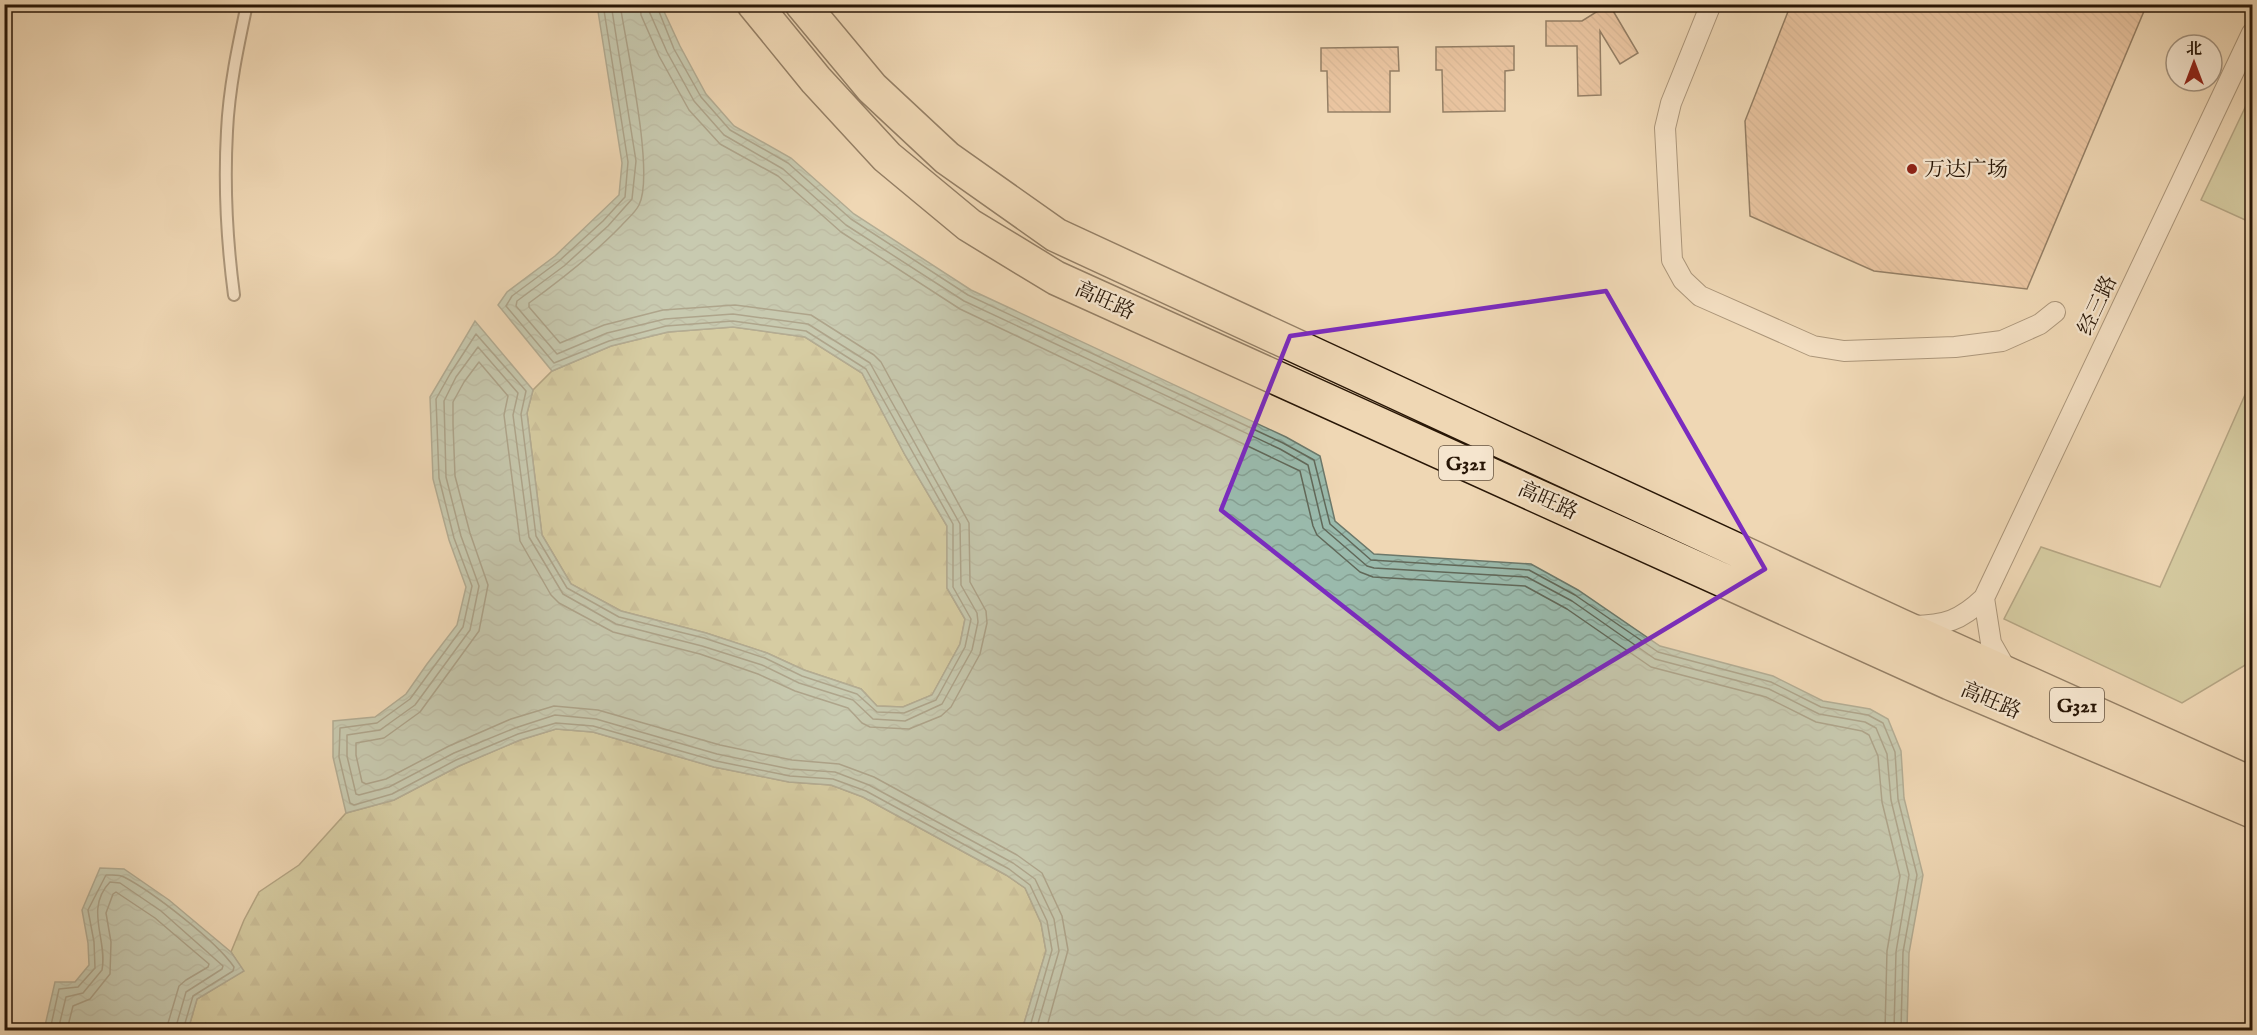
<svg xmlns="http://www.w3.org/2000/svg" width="2257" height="1035" font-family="'IM FELL English','Noto Serif SC',serif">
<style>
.forest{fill:url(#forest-firs);stroke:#706a4a;stroke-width:1.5}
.park{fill:#b9be8d;stroke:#706a4a;stroke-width:1.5}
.water{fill:url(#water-waves);stroke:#6c786a;stroke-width:1.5}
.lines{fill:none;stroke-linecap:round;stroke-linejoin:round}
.shore{stroke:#616859;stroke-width:1.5}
.building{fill:url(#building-back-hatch);stroke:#281606;stroke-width:1.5}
.lane-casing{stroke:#5a4632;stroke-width:14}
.street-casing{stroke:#5a4632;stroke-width:22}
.highway-casing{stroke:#281606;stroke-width:36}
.lane{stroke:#f5e5ce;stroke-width:10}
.street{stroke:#f5e5ce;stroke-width:20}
.highway{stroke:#efd7b4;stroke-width:33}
.marked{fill:none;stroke:#7b2cbf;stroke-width:4.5;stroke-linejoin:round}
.poi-dot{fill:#8f2418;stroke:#f5e5ce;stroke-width:2}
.labels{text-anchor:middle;stroke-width:4.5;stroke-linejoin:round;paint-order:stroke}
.shield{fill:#f5e5ce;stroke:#665442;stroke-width:1.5}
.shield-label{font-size:20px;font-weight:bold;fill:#281606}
.poi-label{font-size:21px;fill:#281606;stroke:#f5e5ce;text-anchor:start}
.street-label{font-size:21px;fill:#281606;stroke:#f5e5ce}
</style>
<defs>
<pattern id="forest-firs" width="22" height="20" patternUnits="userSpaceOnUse" patternTransform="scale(1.5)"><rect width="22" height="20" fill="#b9be8d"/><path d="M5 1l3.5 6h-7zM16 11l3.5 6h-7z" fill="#9fa378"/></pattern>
<pattern id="water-waves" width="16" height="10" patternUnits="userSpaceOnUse" patternTransform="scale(1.5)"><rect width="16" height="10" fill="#9abaac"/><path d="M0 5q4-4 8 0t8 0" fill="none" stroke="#859f92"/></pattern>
<pattern id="building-back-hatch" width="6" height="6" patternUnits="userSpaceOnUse" patternTransform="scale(1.5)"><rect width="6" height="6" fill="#e4b089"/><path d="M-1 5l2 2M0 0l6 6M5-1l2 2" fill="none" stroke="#c49775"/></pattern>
</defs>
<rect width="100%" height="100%" fill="#efd7b4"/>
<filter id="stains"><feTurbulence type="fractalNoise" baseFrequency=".00333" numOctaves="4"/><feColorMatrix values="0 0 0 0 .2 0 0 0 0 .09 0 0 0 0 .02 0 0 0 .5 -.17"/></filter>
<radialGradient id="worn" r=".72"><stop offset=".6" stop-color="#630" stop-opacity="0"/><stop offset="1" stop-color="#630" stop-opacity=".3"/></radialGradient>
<!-- forest -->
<path class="forest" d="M 733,327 L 805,337 L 862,373 L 905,455 L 947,526 L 947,588 L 965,619 L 960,644 L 932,695 L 903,707 L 877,706 L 861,689 L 804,670 L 767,653 L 706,633 L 621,611 L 571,584 L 542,535 L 527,413 L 533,390 L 552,371 L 611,346 L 668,332 Z
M 556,729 L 593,732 L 714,767 L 789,782 L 831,785 L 863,797 L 1006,875 L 1025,888 L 1041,923 L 1046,951 L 1022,1030 L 188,1030 L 197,999 L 243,971 L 231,952 L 244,920 L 259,892 L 299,865 L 346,813 L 394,800 L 459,766 L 520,740 Z"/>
<!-- park -->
<path class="park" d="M 2252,93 L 2252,223 L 2201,200 Z
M 2252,379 L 2252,661 L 2182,703 L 2004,619 L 2041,547 L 2160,587 Z"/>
<!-- water -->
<path class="water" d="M 597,5 L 661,5 L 680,46 L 706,94 L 734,126 L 791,158 L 854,214 L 971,290 L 1286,437 L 1320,456 L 1335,521 L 1374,554 L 1531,564 L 1578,590 L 1660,646 L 1773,676 L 1823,701 L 1870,709 L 1888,719 L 1901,751 L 1904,798 L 1923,875 L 1909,953 L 1907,1030 L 1022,1030 L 1046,951 L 1041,923 L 1025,888 L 1006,875 L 863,797 L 831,785 L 789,782 L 714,767 L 593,732 L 556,729 L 520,740 L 459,766 L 394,800 L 346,813 L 333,757 L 333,721 L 375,717 L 406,694 L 427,664 L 457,625 L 466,587 L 449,540 L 433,479 L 430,397 L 475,321 L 533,390 L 527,413 L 542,535 L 571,584 L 621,611 L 706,633 L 767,653 L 804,670 L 861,689 L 877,706 L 903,707 L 932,695 L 960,644 L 965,619 L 947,588 L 947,526 L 905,455 L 862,373 L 805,337 L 733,327 L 668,332 L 611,346 L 552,371 L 498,305 L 507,292 L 555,256 L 619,195 L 622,163 Z
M 100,868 L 124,869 L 169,900 L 231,952 L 244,971 L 197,999 L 188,1030 L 44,1030 L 55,982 L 75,982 L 89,965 L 88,943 L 82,910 Z"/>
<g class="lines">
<!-- shore -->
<path class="shore" d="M 603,4 L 628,162 L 625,197 L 603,221 L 559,261 L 512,296 L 506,306 L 554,363 L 609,341 L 666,326 L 733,321 L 806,331 L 866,369 L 953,524 L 953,587 L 971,619 L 965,647 L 936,700 L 904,713 L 877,712 L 857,694 L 802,676 L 765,658 L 704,638 L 619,617 L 567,588 L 536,536 L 521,414 L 526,391 L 476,334 L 450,374 L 436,399 L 439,478 L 454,538 L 472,586 L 463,627 L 410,699 L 377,723 L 340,728 L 339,757 L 350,803 L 354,805 L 392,794 L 456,760 L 518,734 L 556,723 L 593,726 L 716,761 L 790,776 L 833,779 L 866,791 L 1009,869 L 1030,885 L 1047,921 L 1052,950 L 1029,1030
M 611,4 L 636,161 L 632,199 L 608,226 L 564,266 L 517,301 L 516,306 L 557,354 L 607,333 L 665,319 L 733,314 L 808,324 L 870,363 L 960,524 L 961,585 L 977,613 L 978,622 L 972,650 L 942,704 L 905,721 L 873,719 L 853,700 L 799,683 L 762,665 L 702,646 L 616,624 L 563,594 L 529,537 L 513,415 L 518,393 L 478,347 L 456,377 L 444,401 L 446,477 L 461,536 L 479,586 L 470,630 L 415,705 L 380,730 L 347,735 L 347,756 L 356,794 L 359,795 L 389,787 L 454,753 L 515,728 L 555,715 L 596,719 L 717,754 L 790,769 L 835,772 L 869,785 L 1013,863 L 1035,879 L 1054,919 L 1059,951 L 1036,1030
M 620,4 C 626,45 655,173 639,205 C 635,213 627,219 621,226 C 593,255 562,279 529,303 L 529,307 L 560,343 L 604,325 L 663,310 L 735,305 L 811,315 L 874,355 L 881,362 L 969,523 L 970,582 L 986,611 L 987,623 L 980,654 L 951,707 L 941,716 L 909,729 L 870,727 L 862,723 L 848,708 L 795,691 L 758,674 L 700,654 L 613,632 L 559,603 L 551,595 L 520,541 L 504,415 L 508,396 L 479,362 L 464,382 L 453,402 L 453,424 L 455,476 L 470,533 L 488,585 L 479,631 L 420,712 L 384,738 L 356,743 L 356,755 L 362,782 L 366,784 L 386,779 L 449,746 L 511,719 L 554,706 L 598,710 L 720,745 L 792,760 L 839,764 L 874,777 L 1017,855 L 1042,873 L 1062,916 L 1068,950 L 1046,1030
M 640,4 L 641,15 L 659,56 L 689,110 L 720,144 L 778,176 L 841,232 L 960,309 L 1300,471 L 1313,526 L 1317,535 L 1360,572 L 1373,577 L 1525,586 L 1567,609 L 1651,667 L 1766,697 L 1816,722 L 1862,731 L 1869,735 L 1878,756 L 1882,802 L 1900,876 L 1887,951 L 1885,1030
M 649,4 L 649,11 L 667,52 L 694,101 L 724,135 L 783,169 L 846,225 L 964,301 L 1280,449 L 1308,465 L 1323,528 L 1367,566 L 1374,568 L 1527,577 L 1572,601 L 1655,659 L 1769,689 L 1819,714 L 1865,722 L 1876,728 L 1887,754 L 1891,800 L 1909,875 L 1896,952 L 1894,1030
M 656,4 L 674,49 L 701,97 L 730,130 L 788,163 L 851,219 L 968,295 L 1283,443 L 1314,460 L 1330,524 L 1371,560 L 1529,570 L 1575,595 L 1658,652 L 1771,682 L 1821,707 L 1868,715 L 1883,723 L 1895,752 L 1898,799 L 1917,875 L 1903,952 L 1901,1030
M 50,1030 L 59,989 L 78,987 L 95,968 L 94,942 L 88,910 L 106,875 C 112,875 119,874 124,877 C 153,892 216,941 234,967 L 233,971 L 193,996 L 183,1030
M 58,1030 L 66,997 L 83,993 L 102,970 C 108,940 84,909 110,882 L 120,883 L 161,911 L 223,966 L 222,969 L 186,992 L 175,1030
M 67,1030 L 73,1006 L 90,999 L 110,974 L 111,942 L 106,913 L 113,894 L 116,892 L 155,918 L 209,964 L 208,967 L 186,980 L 179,986 L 166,1030"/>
</g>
<!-- building -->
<path class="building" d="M 1609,4 L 1638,53 L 1620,64 L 1600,31 L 1601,95 L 1578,96 L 1577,46 L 1546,46 L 1546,21 L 1582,21 Z
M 1791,4 L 2147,4 L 2027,289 L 1874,271 L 1750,216 L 1745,121 Z
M 1514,46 L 1514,70 L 1505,71 L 1505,111 L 1443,112 L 1442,70 L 1436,70 L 1436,47 Z
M 1398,47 L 1399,71 L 1390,71 L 1390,112 L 1328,112 L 1327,71 L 1321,71 L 1321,48 Z"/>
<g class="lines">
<defs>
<path id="lane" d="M 234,295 C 227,242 224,185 227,131 C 229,88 238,46 247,4"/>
<path id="street" d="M 1711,4 L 1671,103 L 1665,128 L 1672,260 L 1683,280 L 1700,296 L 1813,346 L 1844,351 L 1955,347 L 2002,341 L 2040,324 L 2055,312
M 1984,598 L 1991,643 L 2007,671
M 1913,626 C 1945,625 1960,621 1984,598 L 2252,33"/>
<path id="highway" d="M 754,4 L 816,80 L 887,157 L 969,225 L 1056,278 L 1950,683 L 2252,811
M 802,4 L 872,88 L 947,158 L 1056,235 L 1901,626 L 2252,784"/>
</defs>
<!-- lane casing -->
<use href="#lane" class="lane-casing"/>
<!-- street casing -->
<use href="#street" class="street-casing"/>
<!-- highway casing -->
<use href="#highway" class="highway-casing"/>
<!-- lane -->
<use href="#lane" class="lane"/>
<!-- street -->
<use href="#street" class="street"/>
<!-- highway -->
<use href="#highway" class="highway"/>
</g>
<!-- marked area -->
<path d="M0 0H2257V1035H0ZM 1606,291 L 1765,569 L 1499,729 L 1221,510 L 1290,336 Z" fill="#efd7b4" fill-opacity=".55" fill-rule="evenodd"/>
<path class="marked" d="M 1606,291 L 1765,569 L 1499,729 L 1221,510 L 1290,336 Z"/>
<!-- markers -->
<circle class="poi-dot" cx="1912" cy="169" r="6"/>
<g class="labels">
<!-- shield labels -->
<g class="shield">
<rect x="1439" y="446" width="54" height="34" rx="4.5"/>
<rect x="2050" y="688" width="54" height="34" rx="4.5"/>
</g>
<g class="shield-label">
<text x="1466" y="470">G321</text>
<text x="2077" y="712">G321</text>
</g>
<!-- poi labels -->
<g class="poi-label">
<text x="1924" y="176">万达广场</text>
</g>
<!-- street labels -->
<g class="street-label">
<text transform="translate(1105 300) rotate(24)" y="7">高旺路</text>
<text transform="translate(2097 305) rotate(-65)" y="7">经三路</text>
<text transform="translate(1548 500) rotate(24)" y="7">高旺路</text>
<text transform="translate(1991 700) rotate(23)" y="7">高旺路</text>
</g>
</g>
<!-- margin -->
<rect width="2257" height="1035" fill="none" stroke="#efd7b4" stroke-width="24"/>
<rect x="6" y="6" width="2245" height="1023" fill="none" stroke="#281606" stroke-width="3"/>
<rect x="12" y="12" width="2233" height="1011" fill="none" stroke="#281606" stroke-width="1.5"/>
<!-- north arrow -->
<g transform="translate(2194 63)"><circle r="28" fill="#f5e5ce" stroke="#a3927e" stroke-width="1.5"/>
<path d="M0-4.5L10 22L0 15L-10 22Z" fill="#8f2418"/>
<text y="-9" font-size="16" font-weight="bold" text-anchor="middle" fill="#281606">北</text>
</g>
<rect width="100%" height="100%" filter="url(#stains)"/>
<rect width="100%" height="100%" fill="url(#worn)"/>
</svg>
